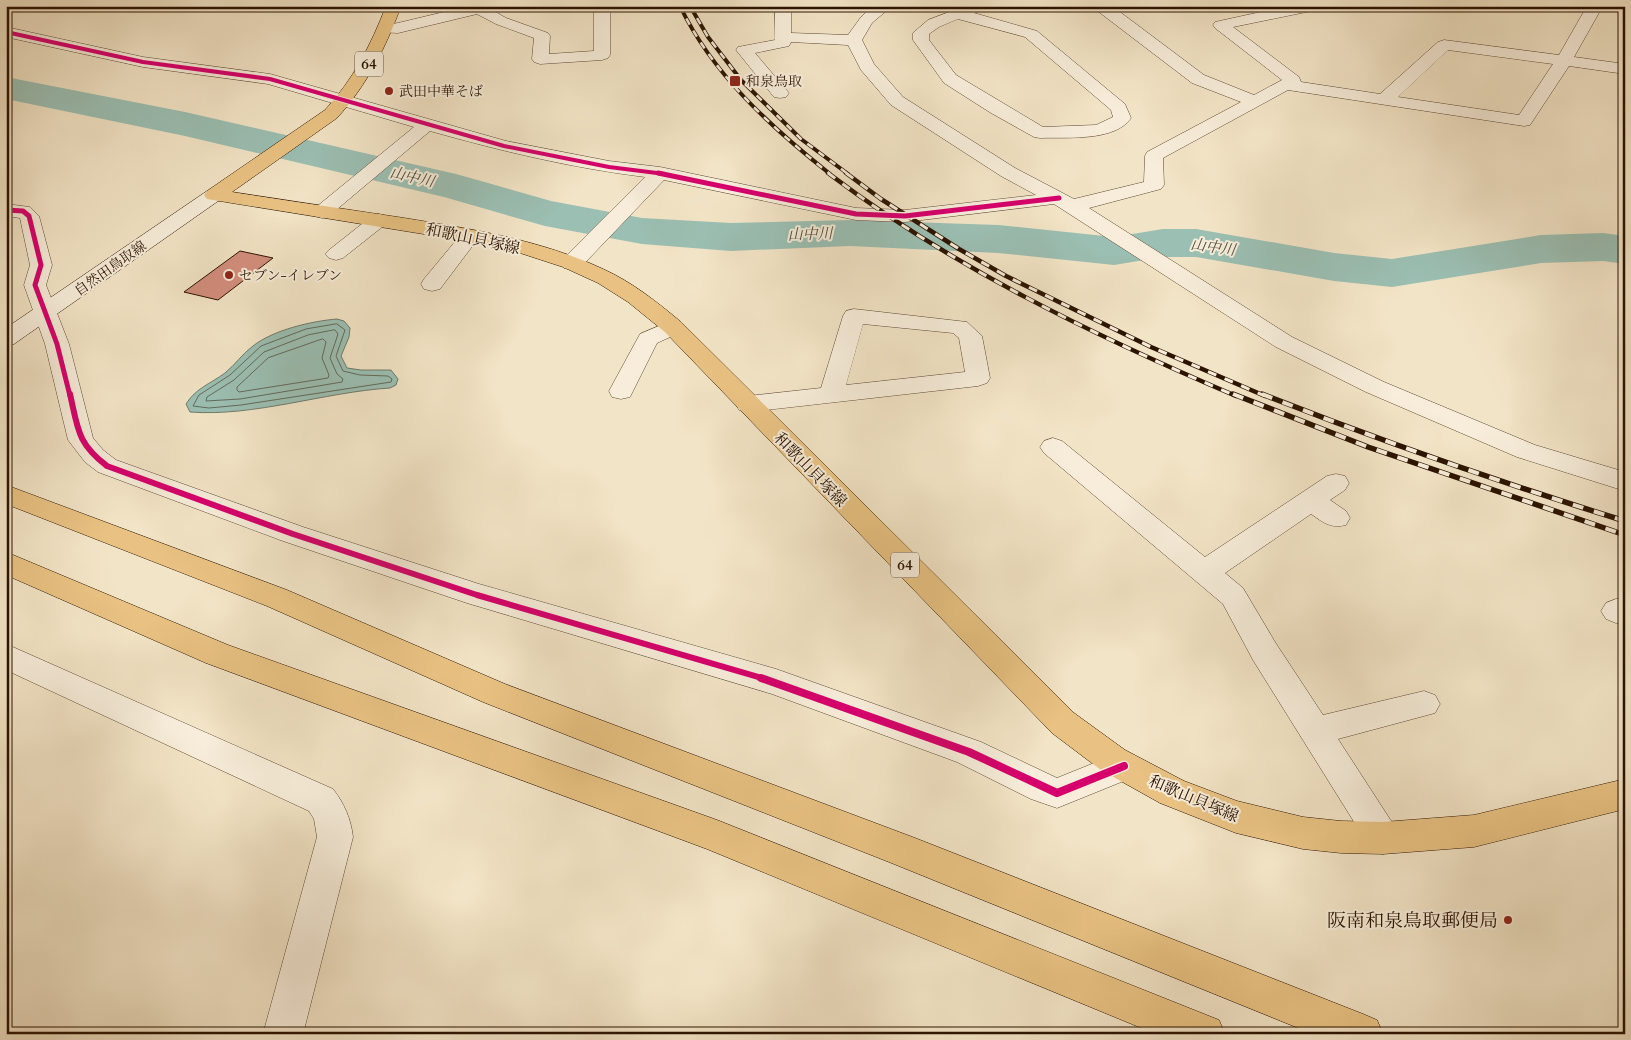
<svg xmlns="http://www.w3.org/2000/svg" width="1631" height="1040" font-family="Cardo,'Noto Serif JP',serif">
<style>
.water{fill:#9bbfb3;stroke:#6e7a6b}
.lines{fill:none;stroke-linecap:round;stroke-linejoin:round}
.shore{stroke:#63695a;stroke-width:1}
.river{fill:#9bbfb3;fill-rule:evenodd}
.building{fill:#d38e7d;stroke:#2b1300}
.minor-casing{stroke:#5d4732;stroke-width:1}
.secondary-casing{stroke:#2b1300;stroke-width:1}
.primary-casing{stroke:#2b1300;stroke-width:1}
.motorway-casing{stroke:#2b1300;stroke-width:1}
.minor{fill:#f7edda;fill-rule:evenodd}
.secondary{fill:#f7edda;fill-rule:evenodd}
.primary{fill:#e9c283;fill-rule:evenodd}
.motorway{fill:#e9c283;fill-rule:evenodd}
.rail-far2-casing{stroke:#2b1300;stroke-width:4}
.rail-far1-casing{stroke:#2b1300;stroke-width:4.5}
.rail-casing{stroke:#2b1300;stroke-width:5.5}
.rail-far2{stroke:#f7edda;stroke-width:2.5;stroke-dasharray:7;stroke-linecap:butt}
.rail-far1{stroke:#f7edda;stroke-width:3;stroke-dasharray:9;stroke-linecap:butt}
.rail{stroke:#f7edda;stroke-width:4;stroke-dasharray:11;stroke-linecap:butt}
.cycleway-far3-casing{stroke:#f7edda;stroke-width:5.5}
.cycleway-far2-casing{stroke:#f7edda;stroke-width:8}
.cycleway-far1-casing{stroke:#f7edda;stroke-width:9}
.cycleway-casing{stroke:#f7edda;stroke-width:11}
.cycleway-far3{stroke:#d6006c;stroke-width:4}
.cycleway-far2{stroke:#d6006c;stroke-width:5}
.cycleway-far1{stroke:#d6006c;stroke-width:6}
.cycleway{stroke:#d6006c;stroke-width:8}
.poi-dot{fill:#8f2418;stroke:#f7edda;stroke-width:2}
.labels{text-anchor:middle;stroke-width:4;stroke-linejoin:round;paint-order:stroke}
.far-poi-label{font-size:14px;fill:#2b1300;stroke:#f7edda;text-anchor:start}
.far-street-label{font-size:14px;fill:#2b1300;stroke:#f7edda}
.shield{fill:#f7edda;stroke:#685441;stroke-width:1}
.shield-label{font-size:15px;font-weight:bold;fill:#2b1300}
.far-water-label{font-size:15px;font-style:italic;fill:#524f3f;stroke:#f7edda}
.street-label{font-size:16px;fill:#2b1300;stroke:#f7edda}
.near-poi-label{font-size:19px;fill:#2b1300;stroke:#f7edda;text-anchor:end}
</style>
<rect width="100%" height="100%" fill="#f2e4c6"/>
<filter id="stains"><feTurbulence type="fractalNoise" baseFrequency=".004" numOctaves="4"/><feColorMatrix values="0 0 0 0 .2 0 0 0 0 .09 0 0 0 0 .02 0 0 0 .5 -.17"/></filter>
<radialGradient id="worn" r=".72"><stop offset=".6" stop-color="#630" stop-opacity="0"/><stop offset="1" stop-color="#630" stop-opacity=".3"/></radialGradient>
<!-- water -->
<path class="water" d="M 337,319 L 344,321 L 350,328 L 349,337 L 341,356 L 347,368 L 361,370 L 391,370 L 398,379 L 396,385 L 390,388 C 325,392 254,417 190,412 L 186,404 C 196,388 210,384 225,373 C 235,365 242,354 253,346 C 273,330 312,321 337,319 Z"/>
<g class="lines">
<!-- shore -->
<path class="shore" d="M 337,324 L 345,330 L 336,356 L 343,371 L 360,375 L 388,376 L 392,379 L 391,382 L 241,405 L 209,408 L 193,406 L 199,395 L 230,375 L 261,346 L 306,329 Z
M 335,330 L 338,334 L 330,358 L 337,374 L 343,379 L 342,382 L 240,399 L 206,401 L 207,397 L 234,380 L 264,352 L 308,335 Z
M 323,339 L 326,342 L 322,358 L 329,375 L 328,378 L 239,392 L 237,390 L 237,387 L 268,358 Z"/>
<!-- river -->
<path class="river" d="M 6,77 L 185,112 L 456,174 L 551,201 L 642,218 L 731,223 L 850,220 L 998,225 L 1114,237 L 1163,229 L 1196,229 L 1334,253 L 1392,259 L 1541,235 L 1603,233 L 1625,236 L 1625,264 L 1603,261 L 1541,263 L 1392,287 L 1334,281 L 1196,257 L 1163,257 L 1114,265 L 998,253 L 850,246 L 731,251 L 642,244 L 545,226 L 444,197 L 185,136 L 6,99 Z"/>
</g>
<!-- building -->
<path class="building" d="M 240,251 L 273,258 L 218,300 L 184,292 Z"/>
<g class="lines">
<defs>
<path id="minor" d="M 469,6 L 496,6 L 492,10 L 506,18 L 548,33 L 550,36 L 549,54 L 594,51 L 594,6 L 610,6 L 610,55 L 608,58 L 602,60 L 540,64 L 534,62 L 532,59 L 534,38 L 496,24 L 477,14 L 398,33 L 379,32 L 377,29 L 379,26 L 398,23 Z
M 775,6 L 791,6 L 791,33 L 848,35 L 861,17 L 873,6 L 892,6 L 872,23 L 862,40 L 874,64 L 903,97 L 1015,168 L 1074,199 L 1144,182 L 1145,156 L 1147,152 L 1241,102 L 1192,83 L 1091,6 L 1112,6 L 1204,75 L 1254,95 L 1282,80 L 1215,28 L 1213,25 L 1215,22 L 1288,6 L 1318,6 L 1316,9 L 1311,11 L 1233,27 L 1299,77 L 1301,82 L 1380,94 L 1438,42 L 1444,40 L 1559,55 L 1587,6 L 1607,6 L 1605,9 L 1600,11 L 1574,57 L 1625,64 L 1625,74 L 1569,66 L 1530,125 L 1524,126 L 1288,90 L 1163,158 L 1164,185 L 1161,189 L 1089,208 L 1292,337 L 1384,382 L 1535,445 L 1625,472 L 1625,491 L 1517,457 L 1366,392 L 1276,347 L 1054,204 L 905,222 L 856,220 L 664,180 L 580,268 L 572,269 L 564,268 L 561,263 L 564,258 L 645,177 C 572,168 501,151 430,131 L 329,216 L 322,218 L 315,216 L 312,212 L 315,208 L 414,127 L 268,84 L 143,67 L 6,37 L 6,27 L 143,57 L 270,74 L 506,141 L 609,161 L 660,167 L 856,208 L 905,210 L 1036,195 L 1001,176 L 891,105 L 861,70 L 848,45 L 791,42 L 789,46 L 755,53 L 789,93 L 786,97 L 780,98 L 774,97 L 736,50 L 738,47 L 775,40 ZM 1448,50 L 1553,64 L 1519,115 L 1398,97 Z
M 965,6 L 988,6 L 986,9 L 974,13 L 1037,31 L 1125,104 L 1131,118 C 1115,142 1066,137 1040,138 L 1034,137 L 991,113 L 944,83 L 913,40 L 913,33 L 928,20 ZM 958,19 L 1025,37 L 1111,110 L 1113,117 L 1096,125 L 1043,127 L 956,75 L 929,40 L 929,34 L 939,27 Z
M 6,204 L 30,207 L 39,216 L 52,265 L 46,285 L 69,344 L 93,438 L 103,450 L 116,460 L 303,527 L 479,584 L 776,669 L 981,742 L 1057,778 L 1124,751 L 1136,756 L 1141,766 L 1136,776 L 1057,808 L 1031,799 L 957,762 L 772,694 L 467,603 L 283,541 L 98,472 L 85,462 L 68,440 L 45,344 L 24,285 L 30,265 L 20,218 L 6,216 Z
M 379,214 L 386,216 L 389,220 L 386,224 L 343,258 L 336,260 L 329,258 L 325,254 L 329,250 L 372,216 Z
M 470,230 L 477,232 L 480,236 L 477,240 L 440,289 L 432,291 L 424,289 L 421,284 L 424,279 L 463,232 Z
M 854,309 L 967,322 L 982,336 L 990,378 L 987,383 L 978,386 L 748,412 L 739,410 L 736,404 L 739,398 L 748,396 L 821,388 L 843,316 L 846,311 ZM 863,324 L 953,333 L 959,338 L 965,372 L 846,385 Z
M 673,320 L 681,322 L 684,327 L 681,332 L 657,343 L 630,397 L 621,399 L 612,397 L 609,391 L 640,334 Z
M 1053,438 L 1062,441 L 1205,557 L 1327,476 L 1336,474 L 1345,476 L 1349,483 L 1345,490 L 1330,500 L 1346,511 L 1350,518 L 1346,525 C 1330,529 1323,522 1311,514 L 1225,573 L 1243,588 L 1275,642 L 1323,715 L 1424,691 L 1435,695 L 1440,704 L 1435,713 L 1338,739 L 1395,827 L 1401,838 L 1395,849 L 1383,854 L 1371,849 L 1253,660 L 1223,604 L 1044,453 L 1040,447 L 1044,441 Z
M 1616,599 L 1625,599 L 1625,622 L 1616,623 L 1606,619 L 1601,611 L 1606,603 Z
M 6,644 L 333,789 C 344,803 351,819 353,837 L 303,1034 L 263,1034 L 317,837 L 314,819 L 309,811 L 6,670 Z"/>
<path id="secondary" d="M 214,189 L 221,191 L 224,195 L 221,199 L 14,344 L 6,346 L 6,328 L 207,191 Z"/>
<path id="primary" d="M 386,6 L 401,6 C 386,47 367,85 337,118 L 232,192 C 289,201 347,209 404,218 C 472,229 541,240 603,269 C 632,282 657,302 681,322 L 1074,713 L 1125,750 L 1184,781 L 1237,801 L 1303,817 L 1341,821 L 1383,822 L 1474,815 L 1625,779 L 1625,809 L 1474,847 L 1383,854 L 1341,853 L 1303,849 L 1236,833 L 1160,803 L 1101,770 L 1052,733 L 665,332 L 628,302 L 598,283 L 563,267 L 514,251 L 442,237 L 207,199 L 204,195 L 207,191 L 325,110 C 353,80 371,45 386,6 Z"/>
<path id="motorway" d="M 6,485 L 287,590 L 505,684 L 915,838 L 1363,1014 L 1377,1020 L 1383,1034 L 1313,1034 L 889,862 L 483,702 L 267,606 L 6,504 Z
M 6,552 L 228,645 L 717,820 L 1219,1020 L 1225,1034 L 1156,1034 L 707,849 L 206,663 L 6,575 Z"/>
</defs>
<!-- minor casing -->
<use href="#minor" class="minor-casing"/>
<!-- secondary casing -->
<use href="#secondary" class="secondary-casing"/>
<!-- primary casing -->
<use href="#primary" class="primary-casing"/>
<!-- motorway casing -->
<use href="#motorway" class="motorway-casing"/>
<!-- minor -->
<use href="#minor" class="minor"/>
<!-- secondary -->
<use href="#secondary" class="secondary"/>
<!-- primary -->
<use href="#primary" class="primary"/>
<!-- motorway -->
<use href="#motorway" class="motorway"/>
<defs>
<path id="rail-far2" d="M 680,6 C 713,75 771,127 830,174
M 690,6 L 708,37 L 741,80 L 801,139 L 848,174"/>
<path id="rail-far1" d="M 828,173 C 952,267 1093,335 1236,396
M 846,173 L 881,199 L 959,249 L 1006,276 L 1151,347 L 1265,396"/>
<path id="rail" d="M 1233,394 L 1368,447 L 1625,535
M 1262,394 C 1381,441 1502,483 1625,521"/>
</defs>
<!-- rail-far2 casing -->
<use href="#rail-far2" class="rail-far2-casing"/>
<!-- rail-far1 casing -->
<use href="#rail-far1" class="rail-far1-casing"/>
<!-- rail casing -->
<use href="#rail" class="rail-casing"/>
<!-- rail-far2 -->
<use href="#rail-far2" class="rail-far2"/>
<!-- rail-far1 -->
<use href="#rail-far1" class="rail-far1"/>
<!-- rail -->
<use href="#rail" class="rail"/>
<defs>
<path id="cycleway-far3" d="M 6,32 L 143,62 L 270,79 L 504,146 L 609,167 L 665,174"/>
<path id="cycleway-far2" d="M 658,173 L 856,214 L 905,216 L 1059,198
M 6,210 L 23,211 L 29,216 L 41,265 L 35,285 L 57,344 L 70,396"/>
<path id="cycleway-far1" d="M 70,394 C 78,429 77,443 107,466 L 293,534 L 477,595 L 765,679"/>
<path id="cycleway" d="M 761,678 L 969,752 L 1057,793 L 1124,766"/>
</defs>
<!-- cycleway-far3 casing -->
<use href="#cycleway-far3" class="cycleway-far3-casing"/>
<!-- cycleway-far2 casing -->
<use href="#cycleway-far2" class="cycleway-far2-casing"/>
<!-- cycleway-far1 casing -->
<use href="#cycleway-far1" class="cycleway-far1-casing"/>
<!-- cycleway casing -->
<use href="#cycleway" class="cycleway-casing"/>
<!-- cycleway-far3 -->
<use href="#cycleway-far3" class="cycleway-far3"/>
<!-- cycleway-far2 -->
<use href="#cycleway-far2" class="cycleway-far2"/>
<!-- cycleway-far1 -->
<use href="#cycleway-far1" class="cycleway-far1"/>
<!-- cycleway -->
<use href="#cycleway" class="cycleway"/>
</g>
<!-- markers -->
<g class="poi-dot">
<rect x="729" y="75" width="12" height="12" rx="2.5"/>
<circle cx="389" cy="91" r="5"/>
<circle cx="229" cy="275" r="5"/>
<circle cx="1508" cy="920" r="5"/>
</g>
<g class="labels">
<!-- far-poi labels -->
<g class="far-poi-label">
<text x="746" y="86">和泉鳥取</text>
<text x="399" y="96">武田中華そば</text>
<text x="239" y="280">セブン-イレブン</text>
</g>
<!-- far-street labels -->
<g class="far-street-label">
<text transform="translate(110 268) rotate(-35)" y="5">自然田鳥取線</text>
</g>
<!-- shield labels -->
<g class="shield">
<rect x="355" y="51.5" width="28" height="25" rx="4"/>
<rect x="891" y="552.5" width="28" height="25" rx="4"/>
</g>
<g class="shield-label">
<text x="369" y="69">64</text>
<text x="905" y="570">64</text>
</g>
<!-- far-water labels -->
<g class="far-water-label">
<text transform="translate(412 177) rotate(13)" y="5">山中川</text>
<text transform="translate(810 234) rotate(-2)" y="5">山中川</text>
<text transform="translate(1213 247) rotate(8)" y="5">山中川</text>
</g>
<!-- street labels -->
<g class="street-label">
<text transform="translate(473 238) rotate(12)" y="6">和歌山貝塚線</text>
<text transform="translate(811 469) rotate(46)" y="6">和歌山貝塚線</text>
<text transform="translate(1194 798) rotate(23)" y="6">和歌山貝塚線</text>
</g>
<!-- near-poi labels -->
<g class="near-poi-label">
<text x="1498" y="927">阪南和泉鳥取郵便局</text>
</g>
</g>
<!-- margin -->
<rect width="1631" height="1040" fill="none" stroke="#f2e4c6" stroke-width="25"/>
<rect x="8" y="8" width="1616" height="1025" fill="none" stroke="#2b1300" stroke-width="2.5"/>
<rect x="12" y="12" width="1606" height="1015" fill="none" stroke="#2b1300"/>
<rect width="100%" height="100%" filter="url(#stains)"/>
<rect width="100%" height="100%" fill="url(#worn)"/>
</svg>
